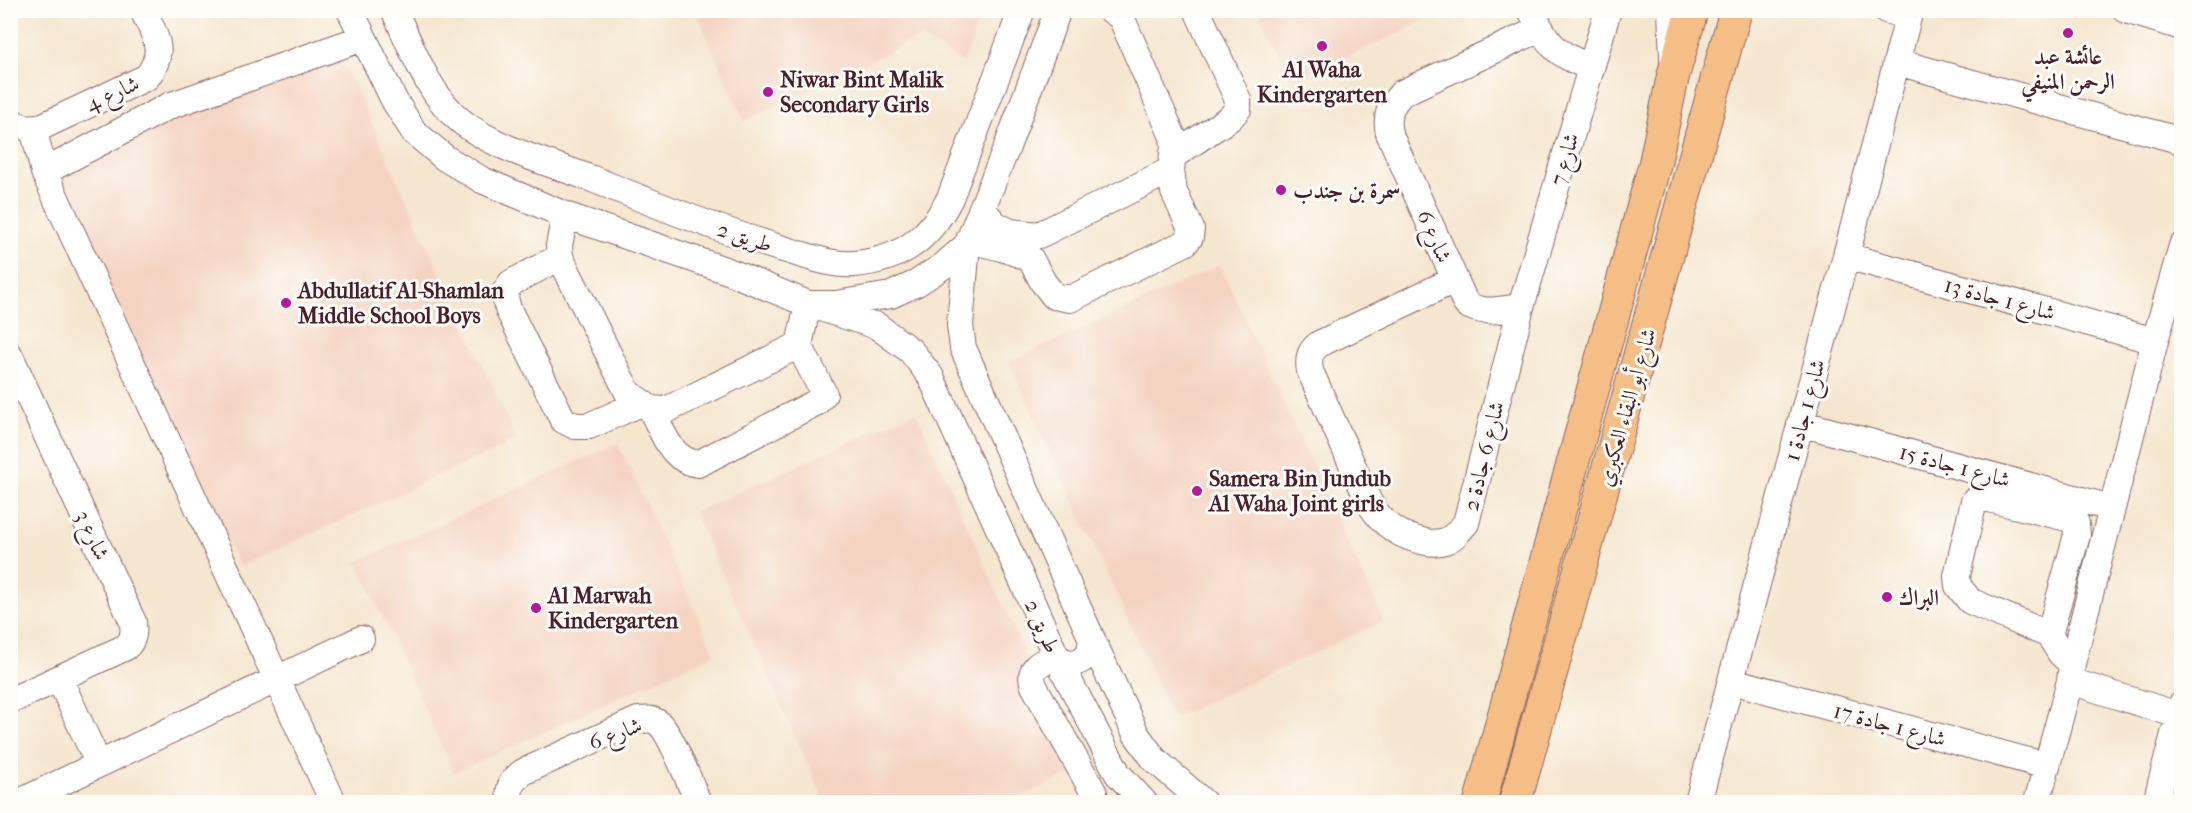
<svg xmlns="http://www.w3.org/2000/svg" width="2192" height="813" font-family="'IM FELL French Canon',Amiri,serif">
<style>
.built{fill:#f4d3c1}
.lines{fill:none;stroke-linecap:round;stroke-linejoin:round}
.minor-casing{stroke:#866564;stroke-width:28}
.major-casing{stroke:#866564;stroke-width:34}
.minor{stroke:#fff;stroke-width:26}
.major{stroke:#f6be87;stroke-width:32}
.poi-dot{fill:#b5179e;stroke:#fdfcf7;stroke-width:2}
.labels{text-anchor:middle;stroke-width:6;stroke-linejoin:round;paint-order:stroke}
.poi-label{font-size:22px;font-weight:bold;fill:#4a1f2b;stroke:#fdfcf7;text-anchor:start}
.street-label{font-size:22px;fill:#4a1f2b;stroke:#fdfcf7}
</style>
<rect width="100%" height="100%" fill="#fdfcf7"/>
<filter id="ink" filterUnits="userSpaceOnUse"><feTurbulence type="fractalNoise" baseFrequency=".0167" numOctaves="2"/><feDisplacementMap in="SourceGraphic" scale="12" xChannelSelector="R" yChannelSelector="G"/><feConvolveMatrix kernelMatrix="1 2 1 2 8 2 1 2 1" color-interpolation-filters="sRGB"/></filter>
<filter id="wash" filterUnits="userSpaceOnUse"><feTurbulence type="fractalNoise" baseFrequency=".008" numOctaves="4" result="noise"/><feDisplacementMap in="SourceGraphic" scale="24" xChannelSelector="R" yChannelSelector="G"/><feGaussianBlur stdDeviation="1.35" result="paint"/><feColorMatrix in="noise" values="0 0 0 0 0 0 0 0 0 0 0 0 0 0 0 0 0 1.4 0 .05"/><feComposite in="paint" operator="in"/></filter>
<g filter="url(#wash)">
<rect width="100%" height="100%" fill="#f5e6cf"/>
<!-- built -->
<path class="built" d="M 696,11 L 982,11 L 964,63 L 920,37 L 744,121 Z
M 1258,11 L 1446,11 L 1292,82 Z
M 333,39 L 517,440 L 239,567 L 55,166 Z
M 1220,265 L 1384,621 L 1173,718 L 1009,362 Z
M 916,412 L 1078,771 L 1008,802 L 825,802 L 694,512 Z
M 618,443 L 715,654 L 454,773 L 357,562 Z"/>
</g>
<g filter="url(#ink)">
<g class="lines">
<defs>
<path id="minor" d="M 350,10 L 394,100 L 414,132 L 445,158 L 482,180 L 565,215 L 728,271 L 808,304 L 836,304 L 891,295 L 917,283 L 943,266 L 967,245 L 1007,147 L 1058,10
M 394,10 C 412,48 428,95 462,122 C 500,151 551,163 595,180 C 657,205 719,230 783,249 C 805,255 831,266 854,264 C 901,260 929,239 950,198 L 1022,10
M 1531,10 C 1547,44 1556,55 1591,67
M 1671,10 L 1673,58
M 1886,10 L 1908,17
M 2126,10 L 2182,27
M 1897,62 L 2182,141
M 10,121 C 22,128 30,129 43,126 L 147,77 C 167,51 155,36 143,10
M 33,128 L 44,172 L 333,802
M 1173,156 L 1230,118 L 1238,109 L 1238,100 L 1197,10
M 44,172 L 169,106 L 363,38
M 982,209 L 995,224 L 1010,232 L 1039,235 L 1171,170 L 1174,146 L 1173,137 L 1121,17 L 1111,10
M 565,215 L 559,246 L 560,257 L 628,393 L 651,409 L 666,410 L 799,345 L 808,304 L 877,326 L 911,351 L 931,377 L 1056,656 L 1118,774 L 1144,802
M 969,240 L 1002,248 L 1030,258 L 1043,282 L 1054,296 L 1070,299 L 1185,243 L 1190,237 L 1191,229 L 1174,192 L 1171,170
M 967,245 L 960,325 L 963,348 L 1091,637 L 1136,734 L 1154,759 L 1203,802
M 1846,256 L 2155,341
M 560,257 L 511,283 L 504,294 L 508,309 L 563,420 L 575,426 L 589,426 L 641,403
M 1454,280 L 1319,344 C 1309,352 1308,359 1310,371 L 1370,504 C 1384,526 1401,537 1426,542 C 1432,543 1439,543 1445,541 C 1454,538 1460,530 1466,523 L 1521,307 L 1608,10
M 1521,307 C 1501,309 1483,315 1466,304 L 1389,133 C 1385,116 1390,106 1402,93 L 1540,29
M 10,356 L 133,622 C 134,632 134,640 126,647 L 10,701
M 651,409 C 663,432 670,460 698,464 L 817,402 L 824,394 L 799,345
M 1800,423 L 2111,508
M 2049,635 L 2077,535 L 2076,523 L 2067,518 L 1981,497 L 1974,501 L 1957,576 L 1958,586 L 1970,601 L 2049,635 L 2061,654 L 2072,664
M 1091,637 C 1094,659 1073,671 1056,656 C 1042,662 1027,667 1034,686 L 1094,793
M 59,678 L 98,763
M 1732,681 L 2047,766
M 2070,681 L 2178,715
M 20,802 L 361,639
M 510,802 C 508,787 511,781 523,772 L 638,720 C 645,720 651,718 657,722 C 670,730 691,786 698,802
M 1698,802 L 1846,256 L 1910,10
M 2037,802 L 2070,681 L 2072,664 L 2155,341 L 2182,246
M 2156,802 L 2182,704"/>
<path id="major" d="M 1480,802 L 1655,163 L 1673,76 L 1692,10
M 1515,802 L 1736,10"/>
</defs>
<!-- minor casing -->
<use href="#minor" class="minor-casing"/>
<!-- major casing -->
<use href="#major" class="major-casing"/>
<!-- minor -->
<use href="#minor" class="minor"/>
<!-- major -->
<use href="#major" class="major"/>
</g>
</g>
<!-- markers -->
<g class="poi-dot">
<circle cx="2068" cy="33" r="6"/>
<circle cx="1322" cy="46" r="6"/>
<circle cx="768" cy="92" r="6"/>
<circle cx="1281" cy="190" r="6"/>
<circle cx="286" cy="303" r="6"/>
<circle cx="1197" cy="491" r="6"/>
<circle cx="1887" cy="597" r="6"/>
<circle cx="536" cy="608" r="6"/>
</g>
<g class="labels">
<!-- poi labels -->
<g class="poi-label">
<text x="2068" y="64" text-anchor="middle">عائشة عبد<tspan x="2068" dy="25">الرحمن المنيفي</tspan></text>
<text x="1322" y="77" text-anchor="middle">Al Waha<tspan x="1322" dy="25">Kindergarten</tspan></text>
<text x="780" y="87">Niwar Bint Malik<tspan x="780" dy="25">Secondary Girls</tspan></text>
<text x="1293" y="198">سمرة بن جندب</text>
<text x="298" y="298">Abdullatif Al-Shamlan<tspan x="298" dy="25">Middle School Boys</tspan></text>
<text x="1209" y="486">Samera Bin Jundub<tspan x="1209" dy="25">Al Waha Joint girls</tspan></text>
<text x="548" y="603">Al Marwah<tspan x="548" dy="25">Kindergarten</tspan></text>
<text x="1899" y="605">البراك</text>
</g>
<!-- street labels -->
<g class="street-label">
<text transform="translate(112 93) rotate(-25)" y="8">شارع 4</text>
<text transform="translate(1564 159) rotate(-74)" y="8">شارع 7</text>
<text transform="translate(745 236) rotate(18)" y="8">طريق 2</text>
<text transform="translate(1435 236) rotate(66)" y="8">شارع 6</text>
<text transform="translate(2000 298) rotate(15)" y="8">شارع 1 جادة 13</text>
<text transform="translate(1626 407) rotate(-74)" y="8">شارع أبو البقاء العكبري</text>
<text transform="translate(1804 410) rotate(-75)" y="8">شارع 1 جادة 1</text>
<text transform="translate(1483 456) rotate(-76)" y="8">شارع 6 جادة 2</text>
<text transform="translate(1955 465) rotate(15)" y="8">شارع 1 جادة 15</text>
<text transform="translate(93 535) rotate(65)" y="8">شارع 3</text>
<text transform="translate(1043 626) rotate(66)" y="8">طريق 2</text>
<text transform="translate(1890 724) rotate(15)" y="8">شارع 1 جادة 17</text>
<text transform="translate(615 733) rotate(-21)" y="8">شارع 6</text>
</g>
</g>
<!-- margin -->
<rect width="2192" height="813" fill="none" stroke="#fdfcf7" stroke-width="36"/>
</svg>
